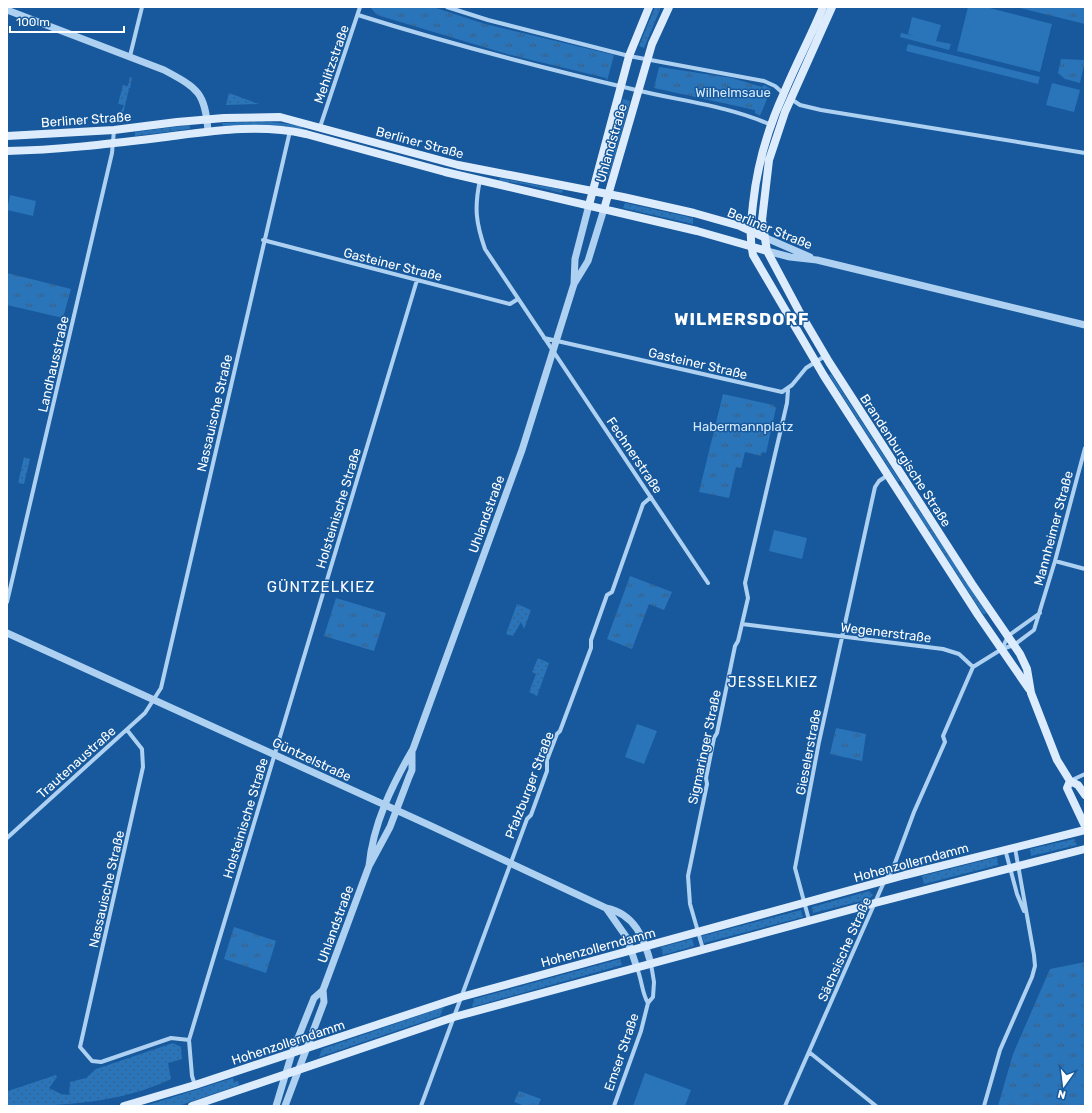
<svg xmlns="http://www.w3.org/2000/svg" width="1092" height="1113" font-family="Rubik,sans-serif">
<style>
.grass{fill:url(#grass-dots)}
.park{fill:url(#park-tufts)}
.garden{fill:#2a74ba}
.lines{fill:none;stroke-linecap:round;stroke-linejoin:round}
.minor{stroke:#aed1f2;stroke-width:4}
.tertiary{stroke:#aed1f2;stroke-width:7}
.secondary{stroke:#ddecfc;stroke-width:8}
.labels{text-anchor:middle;stroke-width:3;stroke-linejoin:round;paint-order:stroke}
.street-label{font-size:13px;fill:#fff;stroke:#17599c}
.park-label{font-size:13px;fill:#d6eafd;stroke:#17599c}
.neighbourhood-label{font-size:14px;letter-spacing:1px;fill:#fff;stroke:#17599c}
.quarter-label{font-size:15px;letter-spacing:1px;fill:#fff;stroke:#17599c}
.district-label{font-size:17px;font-weight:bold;letter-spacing:1px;fill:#fff;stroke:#17599c}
</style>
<defs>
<pattern id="grass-dots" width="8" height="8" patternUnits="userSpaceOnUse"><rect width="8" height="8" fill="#2a74ba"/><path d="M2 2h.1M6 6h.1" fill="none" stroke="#3b6083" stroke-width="1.8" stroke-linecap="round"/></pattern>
<pattern id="park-tufts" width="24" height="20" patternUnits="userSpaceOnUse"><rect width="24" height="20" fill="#2a74ba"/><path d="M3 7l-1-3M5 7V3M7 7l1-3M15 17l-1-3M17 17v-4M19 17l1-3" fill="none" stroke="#3b6083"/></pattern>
</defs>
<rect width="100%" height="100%" fill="#17599c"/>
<!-- grass -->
<path class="grass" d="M 655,7 L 661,7 L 644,48 L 639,46 Z
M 130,77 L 132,78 L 130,88 L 128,88 L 129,89 L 122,118 L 118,118 L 124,105 L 118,104 L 123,85 L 128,86 Z
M 229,93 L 259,104 L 226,105 Z
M 623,99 L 630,101 L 630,102 L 609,176 L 602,175 Z
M 265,121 L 303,126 L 302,130 L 223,126 L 222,123 Z
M 190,125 L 190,129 L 135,136 L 135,132 Z
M 500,178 L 563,190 L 562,193 L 524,184 L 499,181 Z
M 625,203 L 693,218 L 693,224 L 623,208 Z
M 831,374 L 900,481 L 898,482 L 829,375 Z
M 24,457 L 30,459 L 24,484 L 18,483 Z
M 902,484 L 986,612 L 986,614 L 983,614 L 900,486 Z
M 517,604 L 531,610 L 524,629 L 521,622 L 513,636 L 506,634 Z
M 538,658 L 549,663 L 537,696 L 529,692 L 536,674 L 532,672 Z
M 1074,839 L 1077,845 L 1031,856 L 1030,849 Z
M 997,857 L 998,865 L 924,884 L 922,876 Z
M 869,891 L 873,895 L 869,899 L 813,913 L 812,907 Z
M 801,910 L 803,917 L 704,943 L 702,936 Z
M 692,939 L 694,946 L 663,955 L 661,947 Z
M 620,959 L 622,965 L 472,1007 L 474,999 Z
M 444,1007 L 440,1016 L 319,1057 L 322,1049 Z
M 173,1043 L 181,1047 L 182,1059 L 168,1063 L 171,1079 C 121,1103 63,1106 8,1106 L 8,1091 L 56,1075 L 57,1077 L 49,1088 L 61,1094 L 69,1095 L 70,1082 L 86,1078 L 96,1069 Z
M 233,1078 L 234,1082 L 238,1081 L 239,1085 L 178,1106 L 145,1106 Z"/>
<!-- park -->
<path class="park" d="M 370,7 L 433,7 L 485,24 L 614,55 L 607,81 L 606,78 L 507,54 L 377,15 Z
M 1016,7 L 1085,7 L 1085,24 Z
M 1061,59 L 1085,60 L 1080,83 L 1065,79 L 1058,73 Z
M 659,67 L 732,78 L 762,87 L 764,85 L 771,89 L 760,116 L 755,113 L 755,110 L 654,88 Z
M 7,273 L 71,289 L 63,318 L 7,305 Z
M 723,394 L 773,405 L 776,408 L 766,453 L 762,452 L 761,456 L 745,452 L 741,468 L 736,467 L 729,498 L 699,492 Z
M 630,576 L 672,592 L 664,610 L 649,604 L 632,649 L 607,639 Z
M 336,598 L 386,613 L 374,651 L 324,636 Z
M 836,728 L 866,734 L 862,761 L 830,754 Z
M 234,927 L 276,941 L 266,973 L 224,959 Z
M 1085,962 L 1085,1106 L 998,1106 L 1013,1054 L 1050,969 Z
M 519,1091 L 541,1099 L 538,1106 L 525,1106 L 514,1102 Z"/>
<!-- garden -->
<path class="garden" d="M 968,7 L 986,7 L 1052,24 L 1040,72 L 957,51 Z
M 912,17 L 941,25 L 936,41 L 951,44 L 949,50 L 900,37 L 901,33 L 915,36 L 908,34 Z
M 908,44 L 1040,77 L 1038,84 L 906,51 Z
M 1052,83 L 1080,90 L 1074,112 L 1046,105 Z
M 10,195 L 36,201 L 33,216 L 7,210 Z
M 774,530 L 807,538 L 802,559 L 769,551 Z
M 637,724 L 657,731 L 644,764 L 625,757 Z
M 645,1073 L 691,1090 L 685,1106 L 633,1106 Z"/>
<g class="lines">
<!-- minor -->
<path class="minor" d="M 447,7 L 488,20 L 629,56 L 764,81 L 775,86 L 784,94
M 358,15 C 450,44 543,68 636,90 C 681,101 729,106 771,125
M 130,56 L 142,7
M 791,99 L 800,105 L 821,110 L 1085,153
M 320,127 L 360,7
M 480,180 C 474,208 476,223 485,249 L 708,583
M 263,240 L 510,304 L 518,299
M 544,338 L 782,392 L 792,385 L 806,368 L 825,356
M 1055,561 L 1085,569
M 7,602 L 112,153 L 114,130
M 742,624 L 943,649 L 959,654 L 973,667
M 1002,649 L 1008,636 L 1040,613
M 127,730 L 142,749 L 143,767 L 80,1047 L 92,1061 L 101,1062 L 171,1038 L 189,1040
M 1072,780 L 1085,774
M 7,838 L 145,713 L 161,688 L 290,131
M 1005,849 L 1017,894 L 1024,911
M 809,920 L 795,868 L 819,742 L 875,487 L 879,481 L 888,475
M 703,949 L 690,904 L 688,876 L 707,784 L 706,778 L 714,738 L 717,733 L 735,646 L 738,641 L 748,598 L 745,583 L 787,403 L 788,390
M 637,968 C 642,980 642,994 648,1003
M 809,1052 L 876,1106
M 195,1085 L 192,1076 L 189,1040 L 417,280
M 421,1106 L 527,819 L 531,815 L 547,771 L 547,760 L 557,734 L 560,731 L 591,648 L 591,640 L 607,595 L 612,592 L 643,504 L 651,497
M 614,1106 L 641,1031 L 648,1003 L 653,997 L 654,982 L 651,964
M 785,1106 L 884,882 L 892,871 L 914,812 L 945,742 L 943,736 L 973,667 L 1002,649 L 1014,645 L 1034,630 L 1055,561 L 1085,448
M 984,1106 L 1000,1050 L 1032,977 L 1035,966 L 1034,955 L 1015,848"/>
<!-- tertiary -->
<path class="tertiary" d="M 7,10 L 164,70 C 197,88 205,91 208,131
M 764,237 L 810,257
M 767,251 L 790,257 L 817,260 L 1085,325
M 574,284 L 575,259 L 589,205
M 7,633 L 429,825 L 606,908 C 635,914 644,938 651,964
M 369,866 C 373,824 392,785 413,749 L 522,450 L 574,284 L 588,261 L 604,209
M 606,908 L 627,938 L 637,968
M 276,1106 L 292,1053 L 314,998 L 323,990
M 285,1106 L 324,1002 L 323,990 L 369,866 L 390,827 L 409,777 L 412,770 L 412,751"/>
<!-- secondary -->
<path class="secondary" d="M 823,7 C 811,36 796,64 784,93 C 768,128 757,166 753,204 C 751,222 749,238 753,255 L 824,376 L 978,615 L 1029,689
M 832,7 L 785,112 L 769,160 L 762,220 L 767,251 L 799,311 L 829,362 L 972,584 L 1020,654 L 1027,669 L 1031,693 L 1057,760 L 1070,781 L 1078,785 L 1085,795
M 7,136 L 114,130 L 177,122 L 224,118 L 280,117 L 458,165 L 623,197 L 694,213 L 740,226 L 764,237
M 7,151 C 58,150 108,144 158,138 C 207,132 256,123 306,134 L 445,172 L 697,231 L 767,251
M 589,205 L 629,56 L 649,7
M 604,209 L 652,44 L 669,7
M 1070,781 L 1067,788 L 1085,826
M 124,1106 L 195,1085 L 461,997 L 905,875 L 1085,830
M 192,1106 L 454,1017 L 875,903 L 1085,849"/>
</g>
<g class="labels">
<!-- street labels -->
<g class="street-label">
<text transform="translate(331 64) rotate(-71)" y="5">Mehlitzstraße</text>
<text transform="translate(86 119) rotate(-4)" y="5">Berliner Straße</text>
<text transform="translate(420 142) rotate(15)" y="5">Berliner Straße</text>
<text transform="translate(611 143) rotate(-74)" y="5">Uhlandstraße</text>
<text transform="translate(770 228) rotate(22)" y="5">Berliner Straße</text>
<text transform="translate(393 264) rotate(14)" y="5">Gasteiner Straße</text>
<text transform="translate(698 363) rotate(13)" y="5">Gasteiner Straße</text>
<text transform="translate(53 364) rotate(-77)" y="5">Landhausstraße</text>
<text transform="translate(214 413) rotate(-77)" y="5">Nassauische Straße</text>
<text transform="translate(635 455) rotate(56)" y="5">Fechnerstraße</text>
<text transform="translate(906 460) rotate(57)" y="5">Brandenburgische Straße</text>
<text transform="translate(338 508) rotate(-73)" y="5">Holsteinische Straße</text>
<text transform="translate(486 514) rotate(-70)" y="5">Uhlandstraße</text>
<text transform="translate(1053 528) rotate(-75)" y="5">Mannheimer Straße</text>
<text transform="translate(886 632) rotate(7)" y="5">Wegenerstraße</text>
<text transform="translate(704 747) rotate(-78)" y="5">Sigmaringer Straße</text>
<text transform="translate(808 752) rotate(-79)" y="5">Gieselerstraße</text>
<text transform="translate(312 759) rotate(25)" y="5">Güntzelstraße</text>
<text transform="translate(76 762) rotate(-42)" y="5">Trautenaustraße</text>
<text transform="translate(529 785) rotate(-69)" y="5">Pfalzburger Straße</text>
<text transform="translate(245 818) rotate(-73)" y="5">Holsteinische Straße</text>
<text transform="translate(911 862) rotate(-15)" y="5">Hohenzollerndamm</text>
<text transform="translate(106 889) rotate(-77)" y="5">Nassauische Straße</text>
<text transform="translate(335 924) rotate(-70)" y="5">Uhlandstraße</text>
<text transform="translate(598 947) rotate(-15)" y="5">Hohenzollerndamm</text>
<text transform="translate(844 949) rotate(-66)" y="5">Sächsische Straße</text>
<text transform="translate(288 1042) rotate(-18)" y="5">Hohenzollerndamm</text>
<text transform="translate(621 1052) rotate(-71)" y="5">Emser Straße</text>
</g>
<!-- park labels -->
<g class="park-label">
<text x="733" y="97">Wilhelmsaue</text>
<text x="743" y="431">Habermannplatz</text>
</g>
<!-- neighbourhood labels -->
<g class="neighbourhood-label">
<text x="773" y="687">JESSELKIEZ</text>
</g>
<!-- quarter labels -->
<g class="quarter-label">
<text x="321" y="592">GÜNTZELKIEZ</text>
</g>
<!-- district labels -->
<g class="district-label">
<text x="742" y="325">WILMERSDORF</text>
</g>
</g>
<!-- border -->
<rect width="1092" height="1113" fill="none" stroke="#ffffff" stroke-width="16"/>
<!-- north arrow -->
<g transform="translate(1064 1085) rotate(194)" stroke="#17599c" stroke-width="3" paint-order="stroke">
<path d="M0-3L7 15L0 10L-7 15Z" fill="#ffffff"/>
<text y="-6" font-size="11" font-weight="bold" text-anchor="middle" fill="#ffffff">N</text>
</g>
<!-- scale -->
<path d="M10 26v6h114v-6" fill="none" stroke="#ffffff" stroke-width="2"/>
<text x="16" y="26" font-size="12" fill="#ffffff" stroke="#17599c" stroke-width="3" paint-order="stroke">100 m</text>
</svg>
